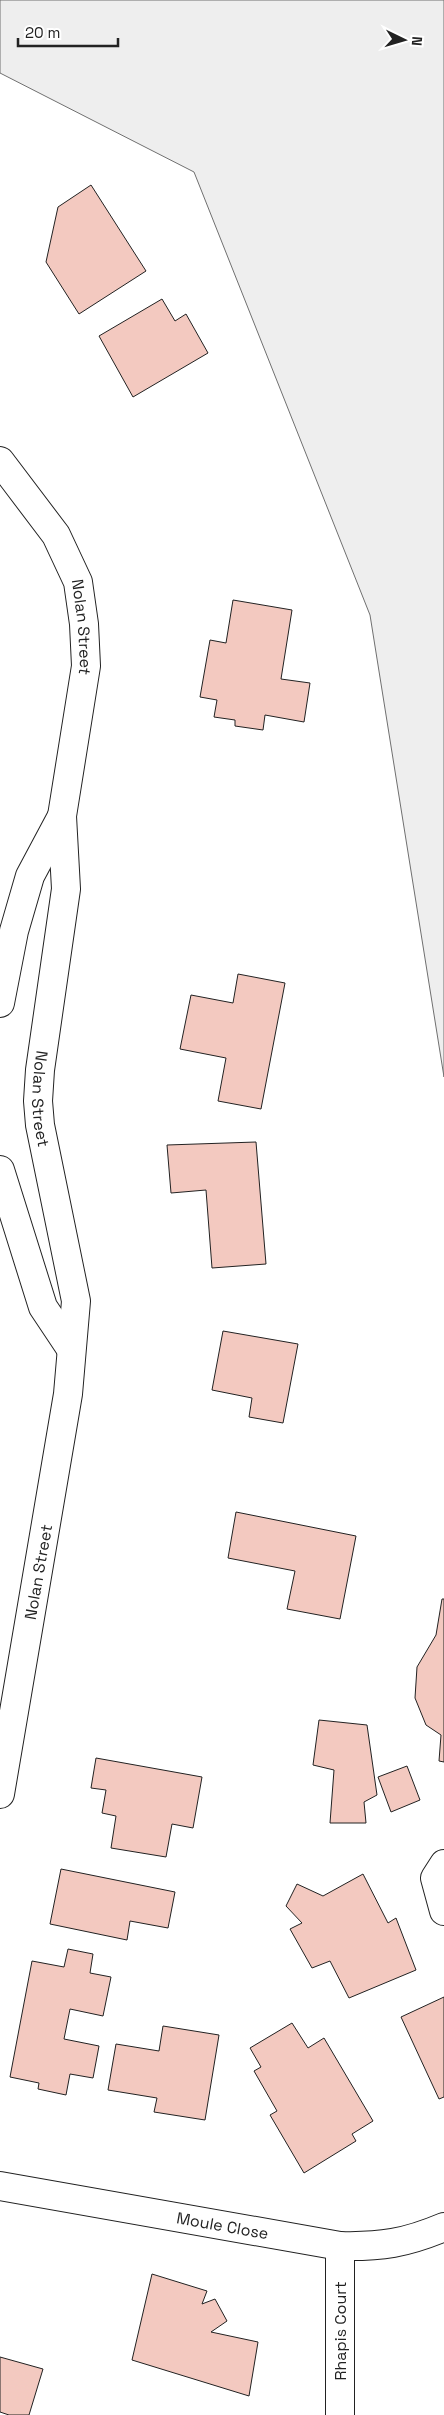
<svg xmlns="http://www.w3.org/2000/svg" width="444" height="2415" font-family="'Space Grotesk',sans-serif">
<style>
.green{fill:#eee;stroke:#6f6f6f}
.building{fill:#f3c9c0;stroke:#222}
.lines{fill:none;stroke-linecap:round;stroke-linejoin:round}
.minor-casing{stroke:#222;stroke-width:30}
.minor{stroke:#fff;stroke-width:28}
.labels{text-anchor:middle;stroke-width:4;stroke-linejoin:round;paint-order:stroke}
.street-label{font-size:16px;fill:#222;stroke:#fff}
</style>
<rect width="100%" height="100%" fill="#fff"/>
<!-- green -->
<path class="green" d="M 0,0 L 444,0 L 444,1077 L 370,615 L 194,172 L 0,73 Z"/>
<!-- building -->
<path class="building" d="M 91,185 L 146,271 L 79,314 L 46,262 L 58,207 Z
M 162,299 L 175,321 L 186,314 L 208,353 L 133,397 L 99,336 Z
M 233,600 L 292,610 L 281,679 L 310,683 L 304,722 L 265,715 L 263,730 L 235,726 L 235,720 L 214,717 L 217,700 L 200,697 L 210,640 L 226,643 Z
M 238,974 L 285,983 L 261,1109 L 218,1101 L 226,1058 L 180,1049 L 191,995 L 233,1003 Z
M 256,1142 L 266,1264 L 212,1268 L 206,1190 L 171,1193 L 167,1145 Z
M 223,1331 L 298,1344 L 283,1423 L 249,1417 L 252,1398 L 212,1390 Z
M 236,1512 L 356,1536 L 340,1619 L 287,1609 L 295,1571 L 228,1558 Z
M 442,1599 L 444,1599 L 444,1762 L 439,1761 L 441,1735 L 426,1725 L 415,1698 L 417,1667 L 436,1635 Z
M 319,1720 L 367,1725 L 377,1795 L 364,1802 L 366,1823 L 330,1823 L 334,1770 L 313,1765 Z
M 96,1758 L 202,1777 L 193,1828 L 172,1824 L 166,1857 L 111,1848 L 116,1816 L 102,1813 L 106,1790 L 91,1788 Z
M 407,1766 L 420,1800 L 391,1812 L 378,1777 Z
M 61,1869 L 175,1892 L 168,1928 L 130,1921 L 127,1940 L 50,1924 Z
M 363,1874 L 388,1923 L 396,1918 L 416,1970 L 349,1998 L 330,1961 L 312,1968 L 290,1929 L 302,1923 L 286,1906 L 297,1884 L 323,1896 Z
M 68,1949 L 93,1954 L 90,1973 L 111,1977 L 103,2016 L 70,2009 L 64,2039 L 99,2046 L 93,2078 L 70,2074 L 66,2095 L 38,2089 L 39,2083 L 10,2077 L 32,1961 L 64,1967 Z
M 444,1997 L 444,2097 L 439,2099 L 401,2017 Z
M 292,2023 L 308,2048 L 324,2038 L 373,2121 L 352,2134 L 356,2141 L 304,2173 L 270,2115 L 277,2111 L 254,2071 L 261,2067 L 250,2048 Z
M 163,2026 L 219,2035 L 205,2120 L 154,2112 L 157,2098 L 108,2090 L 116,2044 L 159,2051 Z
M 152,2274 L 207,2291 L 202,2304 L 215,2299 L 227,2321 L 211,2332 L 258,2342 L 249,2396 L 132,2360 Z
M 0,2357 L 43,2369 L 29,2415 L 9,2415 L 0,2412 Z"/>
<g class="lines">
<defs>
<g id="minor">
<path id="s1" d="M 0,461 L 56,535 L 78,582 L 84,624 L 86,666 L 62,816 L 66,889 L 40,1070 L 38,1101 L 40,1125 L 76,1301 L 68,1394 L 0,1794"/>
<path d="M 0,1003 L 14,931 L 30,876 L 62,816"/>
<path d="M 0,1170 L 43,1307 L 71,1349"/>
<path d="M 444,1864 L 435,1878 L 444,1911"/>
<path id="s2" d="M 0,2186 L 340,2246 C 381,2247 406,2243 444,2227"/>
<path d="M 340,2246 L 340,2415"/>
</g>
</defs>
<!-- minor casing -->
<use href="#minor" class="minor-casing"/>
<!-- minor -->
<use href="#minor" class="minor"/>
</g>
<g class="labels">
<!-- street labels -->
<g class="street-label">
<text dy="6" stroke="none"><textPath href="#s1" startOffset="190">Nolan Street</textPath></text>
<text dy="6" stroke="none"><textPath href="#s1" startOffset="666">Nolan Street</textPath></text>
<text transform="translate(38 1572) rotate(-80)" y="6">Nolan Street</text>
<text dy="6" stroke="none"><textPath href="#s2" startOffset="226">Moule Close</textPath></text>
<text transform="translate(340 2331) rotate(-90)" y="6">Rhapis Court</text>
</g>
</g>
<!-- north arrow -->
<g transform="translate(404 40) rotate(95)" stroke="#ffffff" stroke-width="4" paint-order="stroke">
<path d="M0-4L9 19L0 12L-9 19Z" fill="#222222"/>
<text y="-8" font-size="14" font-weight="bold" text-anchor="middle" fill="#222222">N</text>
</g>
<!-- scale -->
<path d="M18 38v8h100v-8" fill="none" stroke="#222222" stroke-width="2.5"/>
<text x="25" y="38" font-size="15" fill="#222222" stroke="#ffffff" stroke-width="4" paint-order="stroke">20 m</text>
</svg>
